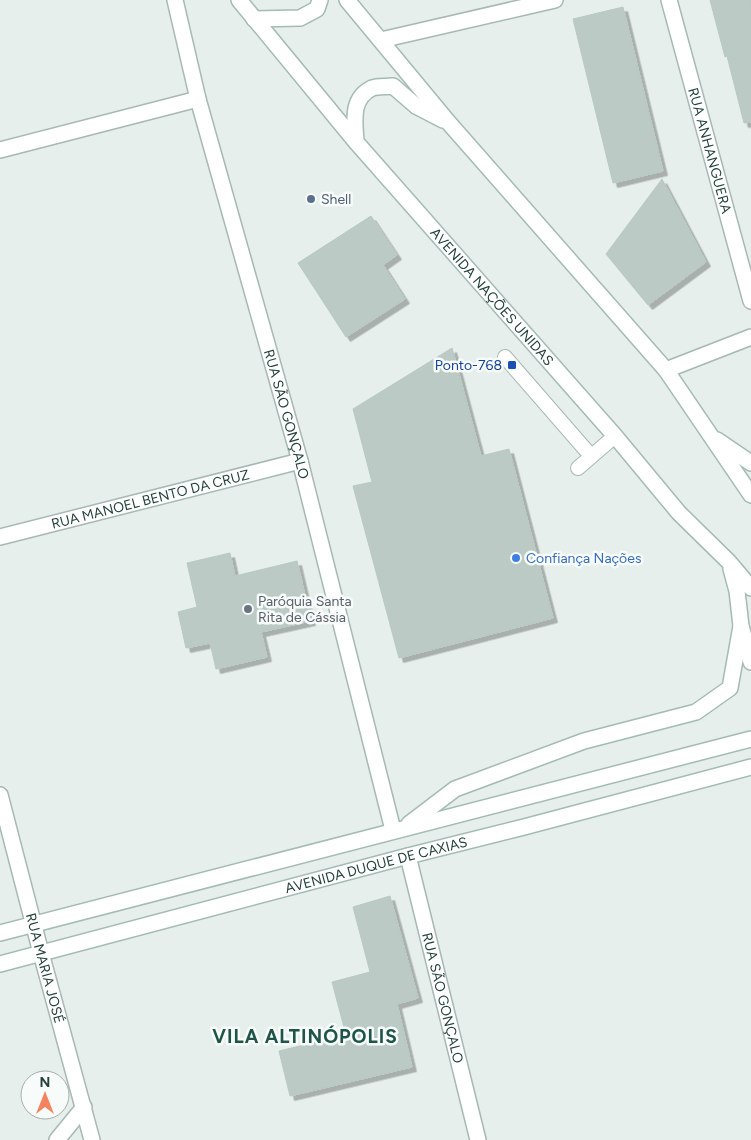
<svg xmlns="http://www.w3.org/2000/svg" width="751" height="1140" font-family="Figtree,sans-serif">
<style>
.building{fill:#bbcac4;stroke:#b8c9c2;filter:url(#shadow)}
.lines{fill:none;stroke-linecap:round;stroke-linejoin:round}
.service-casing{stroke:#a8b8b2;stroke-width:16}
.minor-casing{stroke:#a8b8b2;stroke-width:18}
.secondary-casing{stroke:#a4bbb3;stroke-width:18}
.service{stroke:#fff;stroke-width:14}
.minor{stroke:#fff;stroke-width:15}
.secondary{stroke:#fff;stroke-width:15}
.service-dot{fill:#5c6f8a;stroke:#f7fbf9;stroke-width:2}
.transit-dot{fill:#1a4fb4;stroke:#f7fbf9;stroke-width:2}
.shop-dot{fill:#3f7fe0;stroke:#f7fbf9;stroke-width:2}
.worship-dot{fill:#6b7280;stroke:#f7fbf9;stroke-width:2}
.labels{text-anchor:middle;stroke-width:5;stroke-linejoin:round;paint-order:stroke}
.street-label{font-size:14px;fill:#24423a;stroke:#f7fbf9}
.service-label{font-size:14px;fill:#4e5e75;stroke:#f7fbf9;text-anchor:start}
.transit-label{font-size:14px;fill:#164399;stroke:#f7fbf9;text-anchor:end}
.shop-label{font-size:14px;fill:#366cbe;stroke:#f7fbf9;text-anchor:start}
.worship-label{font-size:14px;fill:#5b616d;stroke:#f7fbf9;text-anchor:start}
.district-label{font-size:19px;font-weight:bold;letter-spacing:1px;fill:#1f5548;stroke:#f7fbf9}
</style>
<defs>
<filter id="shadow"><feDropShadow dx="4.5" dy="4.5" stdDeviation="0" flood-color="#0004"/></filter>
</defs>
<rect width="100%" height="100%" fill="#e6efeb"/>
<!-- building -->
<path class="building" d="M 710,0 L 751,0 L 751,122 L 744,123 L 727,56 L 725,57 Z
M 623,7 L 663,171 L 613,183 L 573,19 Z
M 662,179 L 706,262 L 648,305 L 606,254 Z
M 371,216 L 397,255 L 383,265 L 405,299 L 346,337 L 298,263 Z
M 452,348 L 481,456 L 509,449 L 553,618 L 399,658 L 353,486 L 372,482 L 353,409 Z
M 230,553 L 235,576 L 297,561 L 311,621 L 261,632 L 267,657 L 216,669 L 210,643 L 186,648 L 178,612 L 197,607 L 187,563 Z
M 390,896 L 418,998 L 397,1004 L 412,1067 L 290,1096 L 279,1051 L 346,1035 L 332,982 L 370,972 L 353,907 Z"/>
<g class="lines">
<defs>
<path id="service" d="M 505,357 L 591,456
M 578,468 L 615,436"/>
<g id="minor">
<path id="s1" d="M 175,0 L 198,99 L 300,461 L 393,830"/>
<path id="s2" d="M 669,0 L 751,301"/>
<path d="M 381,40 L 555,0"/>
<path d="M 0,150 L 198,99"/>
<path d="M 666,370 L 751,337"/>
<path id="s3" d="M 0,537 L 300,461"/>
<path d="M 741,626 L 751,662"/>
<path id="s4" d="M 0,795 L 41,953 L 92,1140"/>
<path id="s5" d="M 408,856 L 478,1140"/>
<path d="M 57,1140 L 84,1107"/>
</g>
<g id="secondary">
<path id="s6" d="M 239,0 L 356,142 L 615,436 L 679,513 L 729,562 L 751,588"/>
<path d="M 347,0 L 449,123 L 666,370 L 751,495"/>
<path d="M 254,19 L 300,18 L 317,9 L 320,0"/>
<path d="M 356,142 C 355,122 350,99 372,88 C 378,86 387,87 393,86 L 416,106 L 443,120"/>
<path d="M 717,440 L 751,463"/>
<path d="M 409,824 L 455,789 L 584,741 L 696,712 L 730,688 L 741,626 L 737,591 L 731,569"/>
<path d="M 0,933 C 250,866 501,804 751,739"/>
<path id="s7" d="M 0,964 L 408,856 L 524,827 L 751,767"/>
</g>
</defs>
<!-- service casing -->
<use href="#service" class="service-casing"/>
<!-- minor casing -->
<use href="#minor" class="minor-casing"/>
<!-- secondary casing -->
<use href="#secondary" class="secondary-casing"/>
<!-- service -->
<use href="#service" class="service"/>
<!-- minor -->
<use href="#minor" class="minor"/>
<!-- secondary -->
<use href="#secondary" class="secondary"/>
</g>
<!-- markers -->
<circle class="service-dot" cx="311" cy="199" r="5"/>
<rect class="transit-dot" x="507" y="360" width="10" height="10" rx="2.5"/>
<circle class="shop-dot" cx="516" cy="558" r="5"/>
<circle class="worship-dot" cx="248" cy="609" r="5"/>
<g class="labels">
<!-- street labels -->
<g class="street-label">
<text dy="5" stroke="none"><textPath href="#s2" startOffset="156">RUA ANHANGUERA</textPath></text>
<text dy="5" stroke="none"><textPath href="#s6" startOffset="390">AVENIDA NAÇÕES UNIDAS</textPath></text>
<text dy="5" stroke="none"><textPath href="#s1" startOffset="429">RUA SÃO GONÇALO</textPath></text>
<text dy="5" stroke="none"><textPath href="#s3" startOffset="155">RUA MANOEL BENTO DA CRUZ</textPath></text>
<text dy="5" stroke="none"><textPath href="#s7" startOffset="389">AVENIDA DUQUE DE CAXIAS</textPath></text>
<text dy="5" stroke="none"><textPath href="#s4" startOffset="179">RUA MARIA JOSÉ</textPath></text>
<text dy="5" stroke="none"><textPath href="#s5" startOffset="146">RUA SÃO GONÇALO</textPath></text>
</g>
<!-- service labels -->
<g class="service-label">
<text x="321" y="204">Shell</text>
</g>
<!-- transit labels -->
<g class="transit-label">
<text x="502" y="370">Ponto-768</text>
</g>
<!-- shop labels -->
<g class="shop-label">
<text x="526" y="563">Confiança Nações</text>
</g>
<!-- worship labels -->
<g class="worship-label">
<text x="258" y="606">Paróquia Santa<tspan x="258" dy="16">Rita de Cássia</tspan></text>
</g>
<!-- district labels -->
<g class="district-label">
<text x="305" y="1043">VILA ALTINÓPOLIS</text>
</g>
</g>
<!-- north arrow -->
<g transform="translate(45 1095)"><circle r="24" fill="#f7fbf9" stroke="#a3b1ad"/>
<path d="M0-4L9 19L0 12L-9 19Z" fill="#f4845f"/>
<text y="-8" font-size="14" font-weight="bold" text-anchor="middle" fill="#24423a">N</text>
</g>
</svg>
